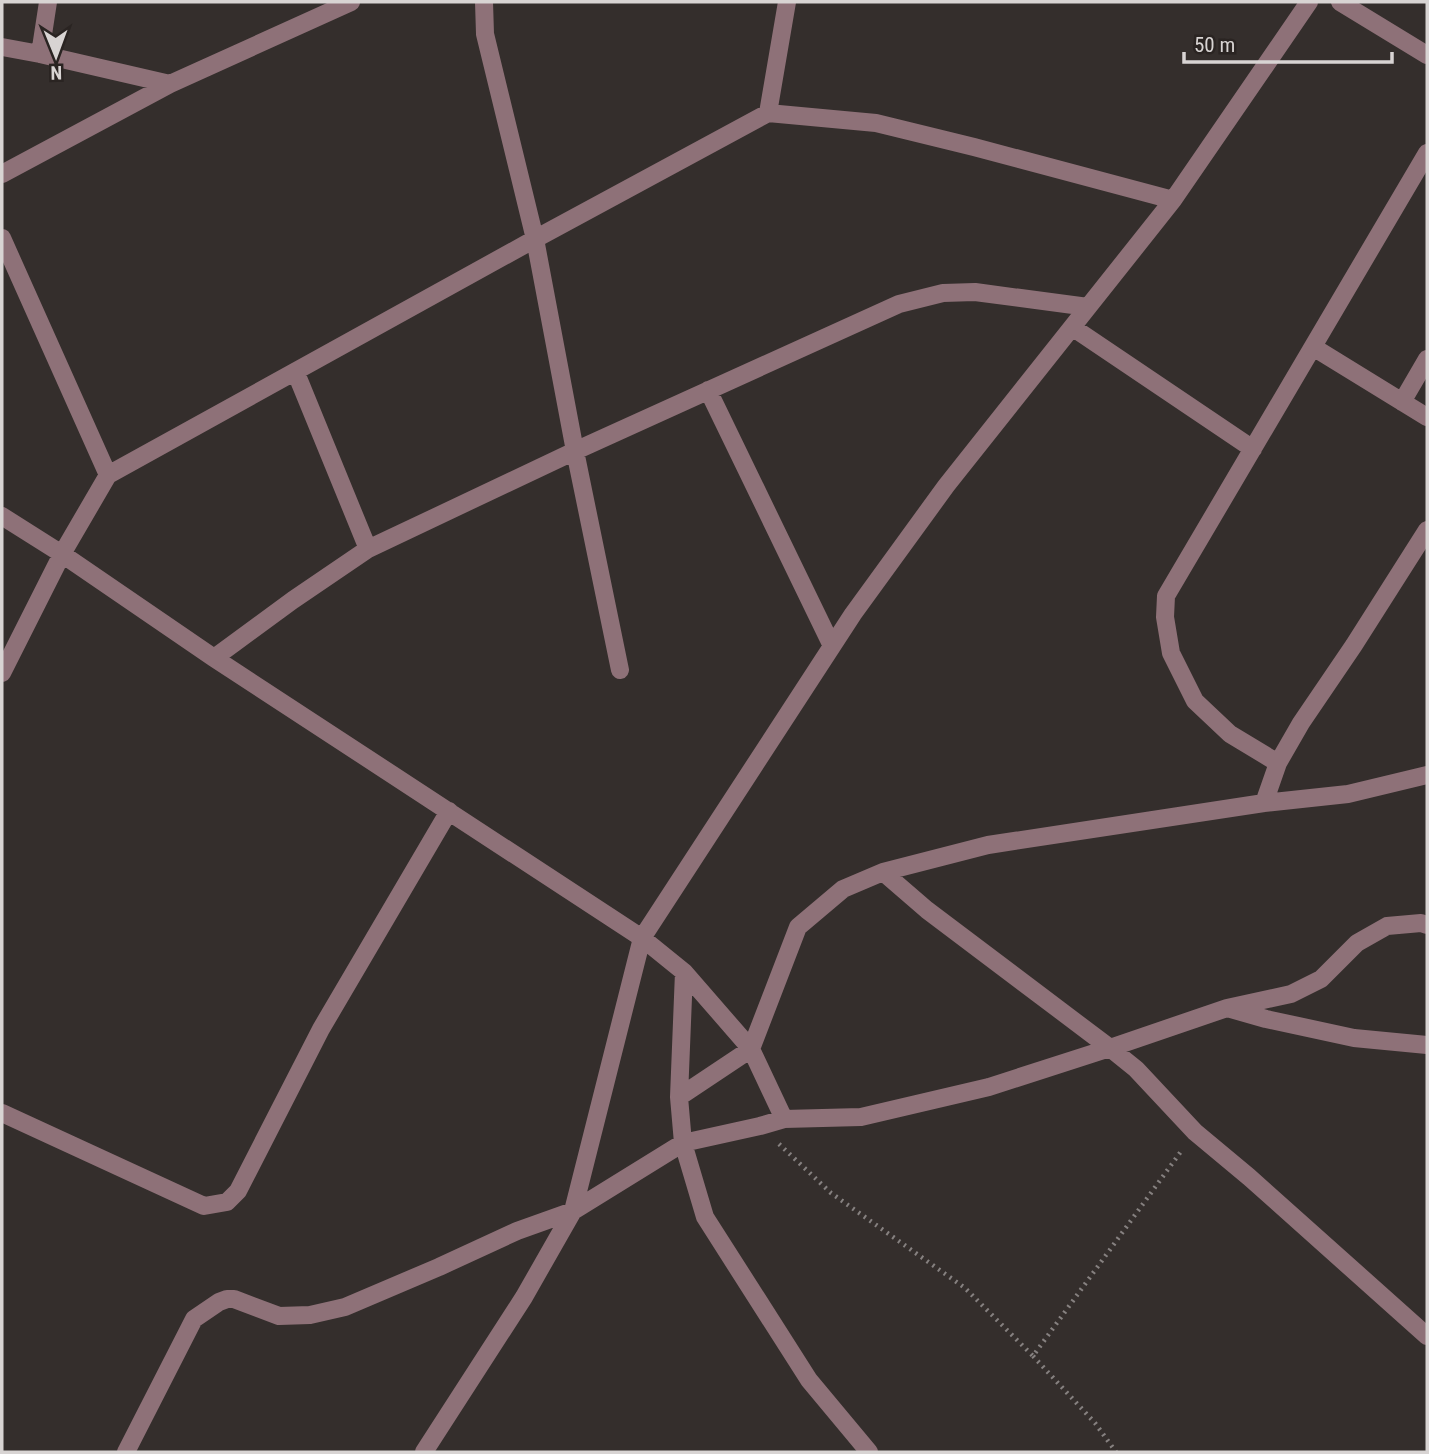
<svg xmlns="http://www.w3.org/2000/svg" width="1429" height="1454" font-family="'Roboto Condensed',sans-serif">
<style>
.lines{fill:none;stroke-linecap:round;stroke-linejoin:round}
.path{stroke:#868180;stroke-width:4.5;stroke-dasharray:2 5;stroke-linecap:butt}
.minor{stroke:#8e7178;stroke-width:18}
</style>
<rect width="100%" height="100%" fill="#342e2c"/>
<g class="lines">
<!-- path -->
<path class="path" d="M 779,1144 L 831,1193 L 965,1288 L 1033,1356 L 1182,1150
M 1033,1356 L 1095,1423 L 1116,1452"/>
<!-- minor -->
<path class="minor" d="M 484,2 L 485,34 L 535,239 L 575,451 L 620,670
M 1340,2 L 1427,55
M 2,47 L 40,54 L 170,84
M 40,54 L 48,2
M 768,113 L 876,123 L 974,147 L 1173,200
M 2,174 L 170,84 L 351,2
M 2,238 L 108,475
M 1072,327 L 1253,449
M 1313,347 L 1427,417
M 296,373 L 368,549
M 708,390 L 832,646
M 1402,402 L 1427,359
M 2,516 L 62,554 L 214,658 L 642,938 L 684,972 L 751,1049 L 784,1119 L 861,1117 L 989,1087 L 1110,1048 L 1136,1069 L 1195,1132 L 1249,1177 L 1427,1336
M 214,658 L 293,600 L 368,549 L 575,451 L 899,304 L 943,293 L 975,292 L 1088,307
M 2,673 L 62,554 L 108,475 L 535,239 L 768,113 L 787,2
M 1278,763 L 1230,734 L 1195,701 L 1171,653 L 1165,617 L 1166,596 L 1427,153
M 1264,803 L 1278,763 L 1301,723 L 1354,645 L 1427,530
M 883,872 L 927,910 L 1110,1048 L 1227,1008 L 1291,994 L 1321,979 L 1357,943 L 1387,926 L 1421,923 L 1427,925
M 684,972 L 679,1097 L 683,1143 L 705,1217 L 809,1380 L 869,1452
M 1231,1009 L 1266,1019 L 1354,1038 L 1427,1045
M 679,1097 L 751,1049 L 798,927 L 843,889 L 883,872 L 988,845 L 1264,803 L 1348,794 L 1427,775
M 2,1113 L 204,1206 L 227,1202 L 238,1191 L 321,1029 L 449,811
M 126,1452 L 194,1319 L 219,1302 L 227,1299 L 234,1299 L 279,1316 L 310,1315 L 345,1307 L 439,1267 L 517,1231 L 573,1211 L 683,1143 L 760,1126 L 784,1119
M 424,1452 L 524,1297 L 573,1211 L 642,938 L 853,614 L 946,486 L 1173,200 L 1309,2"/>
</g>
<!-- border -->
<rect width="1429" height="1454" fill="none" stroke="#d8d4d3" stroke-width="7"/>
<!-- north arrow -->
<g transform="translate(56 56) rotate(179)" stroke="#2a2422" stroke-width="5" paint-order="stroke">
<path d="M0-5L12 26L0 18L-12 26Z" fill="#d8d4d3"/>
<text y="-10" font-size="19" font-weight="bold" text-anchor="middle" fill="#d8d4d3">N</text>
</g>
<!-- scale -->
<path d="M1184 52v10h208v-10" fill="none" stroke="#d8d4d3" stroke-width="3.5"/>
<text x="1194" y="52" font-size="21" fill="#d8d4d3" stroke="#2a2422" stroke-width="5" paint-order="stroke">50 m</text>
</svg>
